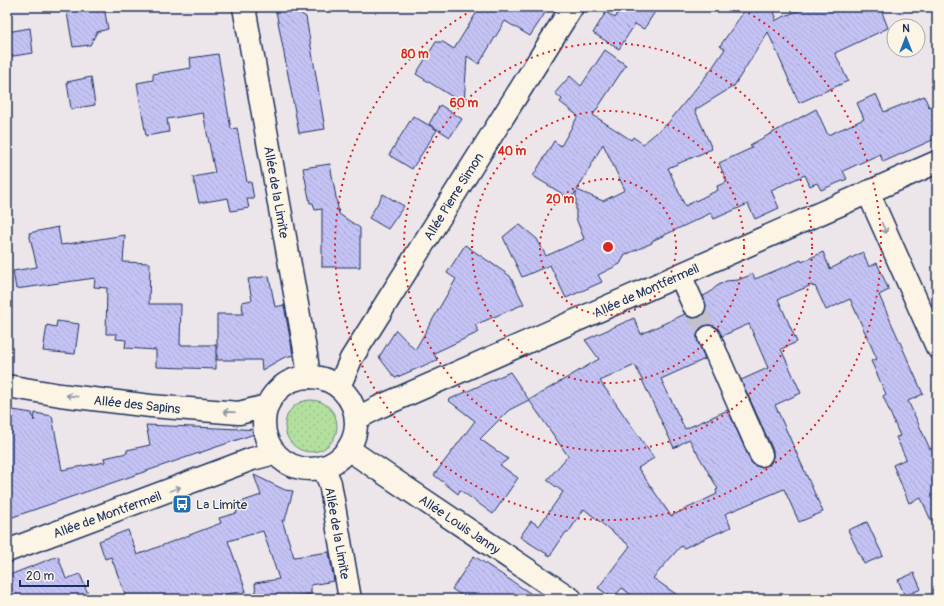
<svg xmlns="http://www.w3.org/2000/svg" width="944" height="606" font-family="Pangolin,sans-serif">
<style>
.grass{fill:url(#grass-dots);stroke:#67887e}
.building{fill:url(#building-back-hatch);stroke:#1b2f5e;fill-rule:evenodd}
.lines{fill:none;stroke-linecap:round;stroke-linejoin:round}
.minor-tunnel{stroke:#c2c1ce;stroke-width:22;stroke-dasharray:22 11;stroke-linecap:butt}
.minor-casing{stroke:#1b2f5e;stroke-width:25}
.major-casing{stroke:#1b2f5e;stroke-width:25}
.minor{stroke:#fcf5e5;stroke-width:22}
.major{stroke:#fcf5e5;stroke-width:22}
.oneway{stroke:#8c92a2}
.ring{fill:none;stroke:#d62828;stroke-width:2;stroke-dasharray:2 4}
.labels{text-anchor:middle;stroke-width:3;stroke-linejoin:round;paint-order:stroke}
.street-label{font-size:13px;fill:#1b2f5e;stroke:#fcf5e5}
.poi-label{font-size:13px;fill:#1b2f5e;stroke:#fcf5e5;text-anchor:start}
.centre{fill:#d62828;stroke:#fcf5e5;stroke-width:2}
.ring-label{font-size:12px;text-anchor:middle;font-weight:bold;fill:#d62828;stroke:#fcf5e5;stroke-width:3;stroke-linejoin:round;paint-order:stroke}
</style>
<defs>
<pattern id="grass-dots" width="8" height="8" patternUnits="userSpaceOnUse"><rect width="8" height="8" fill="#b3e09e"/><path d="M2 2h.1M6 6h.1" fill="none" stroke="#99c08a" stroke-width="1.8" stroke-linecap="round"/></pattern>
<pattern id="building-back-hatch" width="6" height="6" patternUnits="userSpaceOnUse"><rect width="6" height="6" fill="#c5c3f5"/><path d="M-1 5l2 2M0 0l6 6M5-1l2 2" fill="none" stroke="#a9a8d4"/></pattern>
</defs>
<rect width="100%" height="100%" fill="#ece6ea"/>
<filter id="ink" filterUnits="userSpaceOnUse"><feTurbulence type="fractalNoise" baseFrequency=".025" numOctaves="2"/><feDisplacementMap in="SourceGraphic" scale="8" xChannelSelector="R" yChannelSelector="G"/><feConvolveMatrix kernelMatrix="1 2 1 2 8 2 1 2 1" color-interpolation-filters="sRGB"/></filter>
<g filter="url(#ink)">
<!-- grass -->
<path class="grass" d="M285 426a26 26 0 1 1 52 0a26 26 0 1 1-52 0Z"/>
<!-- building -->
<path class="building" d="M 66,7 L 104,7 L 108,29 L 97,32 L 90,45 L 73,47 Z
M 480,7 L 549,7 L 530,36 L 505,21 L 479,64 L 467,56 L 464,104 L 416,74 L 436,42 L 443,42 L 454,49 Z
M 609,7 L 658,7 L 644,29 L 635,24 L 619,49 L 593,33 L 606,12 L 615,18 L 618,13 Z
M 747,7 L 772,7 L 776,17 L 774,21 L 806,7 L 880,7 L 888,28 L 835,53 L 848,81 L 799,103 L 768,32 L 734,86 L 695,110 L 712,149 L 668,168 L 685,206 L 718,190 L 717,186 L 727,182 L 719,163 L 752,148 L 750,145 L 816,109 L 828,135 L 864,119 L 857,103 L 876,94 L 884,112 L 924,96 L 929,107 L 937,104 L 937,138 L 883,162 L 880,154 L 843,171 L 847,179 L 821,190 L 817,183 L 810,186 L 805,175 L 771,190 L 779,208 L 755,219 L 748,204 L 714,219 L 711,213 L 652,241 L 652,243 L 625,255 L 620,264 L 598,275 L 602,282 L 566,298 L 550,265 L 522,277 L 503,237 L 519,224 L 537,239 L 546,256 L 584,239 L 576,218 L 576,191 L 571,199 L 533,176 L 554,141 L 561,146 L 578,116 L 560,102 L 562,99 L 555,93 L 570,76 L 581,86 L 605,50 L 626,65 L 593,115 L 631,140 L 633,137 L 643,144 L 668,123 L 710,71 L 725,49 L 720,46 ZM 603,144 L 625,190 L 603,201 L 577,190 Z
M 291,8 L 306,17 L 325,129 L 299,133 L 276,11 Z
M 30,28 L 33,53 L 7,57 L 7,32 Z
M 218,54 L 231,129 L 237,128 L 247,182 L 251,182 L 254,199 L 247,199 L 249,208 L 231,211 L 228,198 L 199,203 L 193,177 L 215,173 L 203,113 L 167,119 L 169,132 L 146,136 L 137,83 L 153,80 L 153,74 L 191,68 L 190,58 Z
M 91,77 L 95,105 L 71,109 L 67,82 Z
M 440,105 L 462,119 L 450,137 L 429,124 Z
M 413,116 L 437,130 L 412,169 L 389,155 Z
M 330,164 L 339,214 L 360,228 L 360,267 L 322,267 L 322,209 L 315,210 L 313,203 L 310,203 L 303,168 Z
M 383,194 L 404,206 L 388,229 L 369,218 Z
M 58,227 L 61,245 L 125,235 L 123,262 L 150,263 L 149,304 L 181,304 L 180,345 L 216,345 L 216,369 L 156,367 L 156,350 L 125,348 L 126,340 L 116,339 L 117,334 L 106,334 L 107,288 L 94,287 L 95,278 L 16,289 L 13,271 L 37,267 L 29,233 Z
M 465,245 L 510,276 L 524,304 L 475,325 L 479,332 L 434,353 L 437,360 L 395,378 L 379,357 L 396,330 L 415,350 L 456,279 L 447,273 Z
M 823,252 L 830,269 L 863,252 L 869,267 L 877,263 L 889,290 L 879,295 L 923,394 L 908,401 L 930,449 L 937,446 L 937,534 L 921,498 L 909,503 L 893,465 L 906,459 L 896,437 L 900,436 L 883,396 L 886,394 L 871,361 L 877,359 L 850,299 L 826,310 L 815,286 L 813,287 L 812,285 L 778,299 L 797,342 L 781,349 L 801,393 L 775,405 L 823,512 L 799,522 L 784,489 L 725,514 L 731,527 L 684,548 L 681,546 L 653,578 L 683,599 L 637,599 L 622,588 L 613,598 L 598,588 L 630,546 L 584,509 L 568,533 L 566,532 L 550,556 L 520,537 L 531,521 L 539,526 L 563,492 L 547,480 L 568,456 L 529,400 L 599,359 L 585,340 L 634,318 L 641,334 L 685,314 L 692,318 L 699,318 L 704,314 L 706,308 L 703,296 L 709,293 L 717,286 L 726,281 L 738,280 L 753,274 L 755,279 L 801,260 L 802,262 ZM 749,324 L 768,368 L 741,380 L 773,450 L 773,457 L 771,463 L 766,466 L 760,467 L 754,465 L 750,460 L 728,410 L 685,429 L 661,379 L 705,359 L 698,342 L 697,336 L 699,330 L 704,326 L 710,325 L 716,327 L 722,336 ZM 635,365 L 674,448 L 689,439 L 718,489 L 716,490 L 717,494 L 671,516 L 638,468 L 654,458 L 600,381 Z
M 269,276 L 275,307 L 284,305 L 293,355 L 283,358 L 262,370 L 261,360 L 217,360 L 217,314 L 243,314 L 242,302 L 252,300 L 248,279 Z
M 57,321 L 79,324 L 75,354 L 43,351 L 47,325 L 56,327 Z
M 510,372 L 529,400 L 509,410 L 480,439 L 508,459 L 500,465 L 518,478 L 493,514 L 460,490 L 458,494 L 434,475 L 475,421 L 448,400 Z
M 7,409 L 32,413 L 34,421 L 35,413 L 52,416 L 62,470 L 105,462 L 104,458 L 127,453 L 127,450 L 150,445 L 146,425 L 263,430 L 263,431 L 7,519 Z
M 254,475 L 285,490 L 293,491 L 285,520 L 282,520 L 294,557 L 329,552 L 334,581 L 311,585 L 311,594 L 275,599 L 256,599 L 255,583 L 279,579 L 263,531 L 228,541 L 246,591 L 215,596 L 216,599 L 127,599 L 111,557 L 105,559 L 99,541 L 128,530 L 137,555 L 221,523 L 219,518 L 237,513 L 235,504 L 261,495 Z
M 867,522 L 883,556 L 864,564 L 848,530 Z
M 58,556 L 66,579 L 80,574 L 90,599 L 7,599 L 7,576 Z
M 474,556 L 498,572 L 539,599 L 467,599 L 452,589 Z
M 914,573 L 921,589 L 905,596 L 898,580 Z"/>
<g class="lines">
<!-- minor-tunnel -->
<path class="minor-tunnel" d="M 694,306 L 709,337"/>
<defs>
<path id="minor" d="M 244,7 L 306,355 L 309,377
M 868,192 L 937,347
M 680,275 L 694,306
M 709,337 L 761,455
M 339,387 L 351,359 L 572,7
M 348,449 L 571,599
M 323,467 L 330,483 L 350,599"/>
<path id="major" d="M264 423a46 46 0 1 1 92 0a46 46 0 1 1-92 0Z
M 7,386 L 60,395 L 151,406 L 239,413 L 267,406
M 356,419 L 379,407 L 937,162
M 7,551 L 252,459 L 275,453"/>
</defs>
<!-- minor casing -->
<use href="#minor" class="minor-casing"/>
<!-- major casing -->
<use href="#major" class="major-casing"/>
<!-- minor -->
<use href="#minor" class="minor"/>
<!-- major -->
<use href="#major" class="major"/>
</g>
<!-- one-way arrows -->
<defs><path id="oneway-shaft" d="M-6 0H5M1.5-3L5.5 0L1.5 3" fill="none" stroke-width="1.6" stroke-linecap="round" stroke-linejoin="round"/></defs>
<g class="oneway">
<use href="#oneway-shaft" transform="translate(884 228) rotate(66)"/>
<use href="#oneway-shaft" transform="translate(72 396) rotate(-173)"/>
<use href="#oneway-shaft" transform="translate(229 412) rotate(-176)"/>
<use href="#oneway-shaft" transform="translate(175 489) rotate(-21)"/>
</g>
</g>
<!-- distance rings -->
<g class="ring">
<circle cx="608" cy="247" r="68"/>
<circle cx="608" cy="247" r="136"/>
<circle cx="608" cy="247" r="204"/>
<path d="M738 7A273 273 0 1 1 478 7"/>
</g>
<!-- icons -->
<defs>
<symbol id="bus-square" viewBox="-11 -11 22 22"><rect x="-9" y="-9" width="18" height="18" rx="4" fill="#1f6fb2" stroke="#fcf5e5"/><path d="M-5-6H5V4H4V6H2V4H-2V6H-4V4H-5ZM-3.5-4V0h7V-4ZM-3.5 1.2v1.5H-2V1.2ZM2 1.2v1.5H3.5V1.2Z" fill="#fff"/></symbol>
</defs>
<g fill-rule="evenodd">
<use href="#bus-square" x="171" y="493" width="22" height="22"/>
</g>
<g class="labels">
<!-- street labels -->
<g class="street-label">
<text transform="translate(277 192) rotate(80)" y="5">Allée de la Limite</text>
<text transform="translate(453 196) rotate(-58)" y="5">Allée Pierre Simon</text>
<text transform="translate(646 290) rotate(-24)" y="5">Allée de Montfermeil</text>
<text transform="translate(137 404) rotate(6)" y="5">Allée des Sapins</text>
<text transform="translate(107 514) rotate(-20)" y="5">Allée de Montfermeil</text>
<text transform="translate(460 524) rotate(34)" y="5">Allée Louis Janny</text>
<text transform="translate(338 533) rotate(80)" y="5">Allée de la Limite</text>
</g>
<!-- poi labels -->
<g class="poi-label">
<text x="196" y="509">La Limite</text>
</g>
</g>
<circle cx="608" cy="247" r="6" class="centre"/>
<g class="ring-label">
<text x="415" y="58">80 m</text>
<text x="464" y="107">60 m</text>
<text x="512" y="155">40 m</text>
<text x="560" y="203">20 m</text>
</g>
<!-- margin -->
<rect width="944" height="606" fill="none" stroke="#fcf5e5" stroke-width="24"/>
<rect x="12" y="12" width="920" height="582" fill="none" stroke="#1b2f5e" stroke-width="1.5" filter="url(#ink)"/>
<!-- north arrow -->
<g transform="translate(906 38)"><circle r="19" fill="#fcf5e5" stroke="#a2a6af"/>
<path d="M0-3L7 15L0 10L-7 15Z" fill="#1f6fb2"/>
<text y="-6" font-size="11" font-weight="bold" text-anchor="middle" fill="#1b2f5e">N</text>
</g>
<!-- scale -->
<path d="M20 580v6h68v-6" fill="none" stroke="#1b2f5e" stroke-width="2"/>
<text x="26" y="580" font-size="12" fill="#1b2f5e" stroke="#fcf5e5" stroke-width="3" paint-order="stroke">20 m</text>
</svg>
